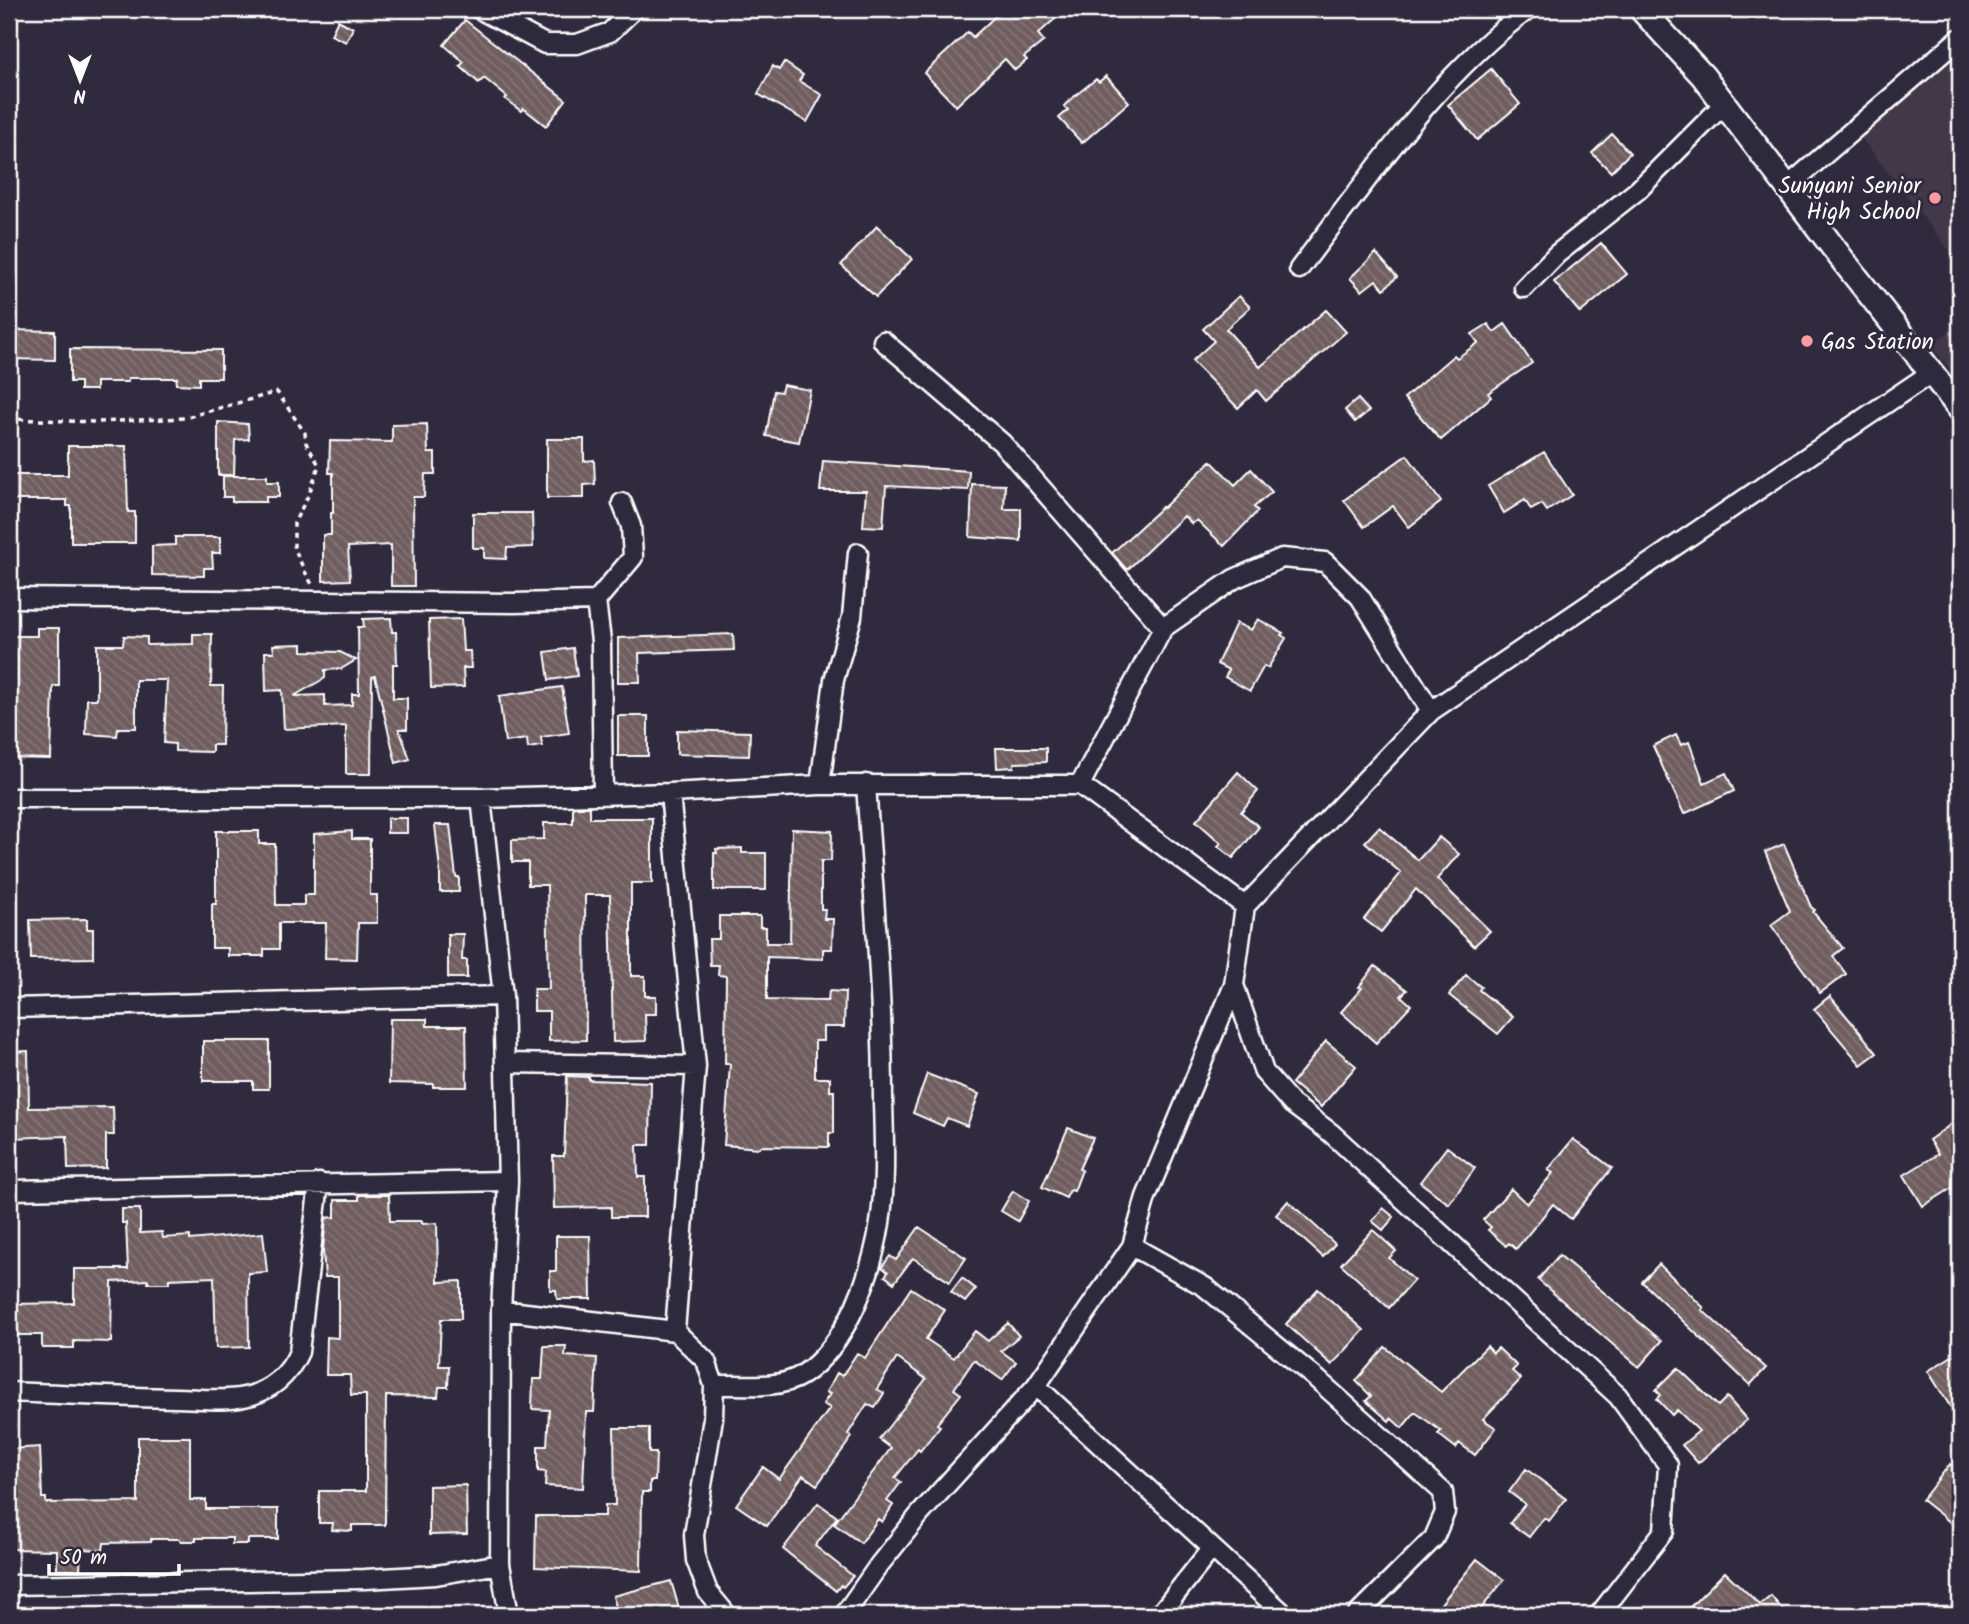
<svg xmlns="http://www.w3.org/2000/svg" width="1969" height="1624" font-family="Kalam,sans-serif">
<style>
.built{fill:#423947}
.building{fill:url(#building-back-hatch);stroke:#fff;stroke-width:2}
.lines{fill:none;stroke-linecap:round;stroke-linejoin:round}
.minor-casing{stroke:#fff;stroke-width:23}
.major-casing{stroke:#fff;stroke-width:28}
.path{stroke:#fff;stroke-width:3.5;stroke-dasharray:5 5;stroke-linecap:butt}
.minor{stroke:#2f2a3d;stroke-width:18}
.major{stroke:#2f2a3d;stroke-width:23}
.poi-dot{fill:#ff9aa2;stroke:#2f2a3d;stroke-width:2.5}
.labels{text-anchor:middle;stroke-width:6;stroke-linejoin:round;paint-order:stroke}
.poi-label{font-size:23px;fill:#fff;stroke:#2f2a3d;text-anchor:end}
</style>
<defs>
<pattern id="building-back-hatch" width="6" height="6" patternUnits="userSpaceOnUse" patternTransform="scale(1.75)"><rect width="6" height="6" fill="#705d5e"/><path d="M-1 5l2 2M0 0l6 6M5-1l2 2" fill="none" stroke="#857576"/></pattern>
</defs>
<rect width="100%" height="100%" fill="#2f2a3d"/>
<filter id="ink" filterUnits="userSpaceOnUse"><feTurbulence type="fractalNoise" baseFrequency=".0143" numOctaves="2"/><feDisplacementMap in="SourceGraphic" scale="14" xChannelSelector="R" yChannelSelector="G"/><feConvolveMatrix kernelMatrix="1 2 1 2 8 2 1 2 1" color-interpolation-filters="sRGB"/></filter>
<g filter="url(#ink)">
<!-- built -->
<path class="built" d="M 1960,49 L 1960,264 L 1857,133 Z
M 1960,325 L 1960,382 L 1930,344 Z"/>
<!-- building -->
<path class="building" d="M 1003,9 L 1066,9 L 1038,34 L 1044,41 L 1024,57 L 1027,60 L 1015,70 L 1005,59 L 956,106 L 924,73 L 968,32 L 973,37 Z
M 338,20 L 353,28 L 346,42 L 331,35 Z
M 465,20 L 566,100 L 546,126 L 523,108 L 521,111 L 505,99 L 507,97 L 484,78 L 479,83 L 460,66 L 464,62 L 444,45 Z
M 784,62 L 803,75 L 799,81 L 822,95 L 807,122 L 758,94 L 773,66 L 779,70 Z
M 1491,69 L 1520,104 L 1477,140 L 1448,105 Z
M 1106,76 L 1129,102 L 1082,143 L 1059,118 L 1068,110 L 1064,106 L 1076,95 L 1096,79 L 1099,82 Z
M 1612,134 L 1630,153 L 1611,172 L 1592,153 Z
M 877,226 L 912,259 L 876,297 L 841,265 Z
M 1601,243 L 1627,274 L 1580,313 L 1554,282 Z
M 1376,253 L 1397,277 L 1384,289 L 1376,280 L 1362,291 L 1350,278 Z
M 1239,296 L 1250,307 L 1226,329 L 1260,367 L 1326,310 L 1346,332 L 1266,401 L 1257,390 L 1238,408 L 1192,361 L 1214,341 L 1203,329 Z
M 1488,324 L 1494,332 L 1505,324 L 1532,363 L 1488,393 L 1491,397 L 1441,440 L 1404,398 L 1454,355 L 1457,358 L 1478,343 L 1472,334 Z
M 9,330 L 55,331 L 55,360 L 9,359 Z
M 70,349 L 221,350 L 221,378 L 199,378 L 199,385 L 176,384 L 177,378 L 128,378 L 128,382 L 96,382 L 96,390 L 80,390 L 80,382 L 70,382 Z
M 783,385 L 810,390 L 799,442 L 766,436 L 774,391 L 781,392 Z
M 1358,399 L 1369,411 L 1355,422 L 1345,410 Z
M 218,422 L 248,424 L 249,439 L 235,440 L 234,475 L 218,475 Z
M 427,424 L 428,453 L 435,453 L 435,474 L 425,474 L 424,497 L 413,497 L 414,586 L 391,586 L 391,545 L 348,547 L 350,580 L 323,581 L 323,535 L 331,535 L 331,513 L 333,513 L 333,473 L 329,473 L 330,441 L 392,442 L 392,425 Z
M 547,439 L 584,439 L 584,461 L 594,460 L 595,484 L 584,485 L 584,498 L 547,498 Z
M 68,446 L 126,446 L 128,512 L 135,512 L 135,543 L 71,543 L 71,506 L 67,506 L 67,500 L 9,500 L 9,475 L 68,475 Z
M 1544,452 L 1572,495 L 1547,511 L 1542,504 L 1531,510 L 1525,500 L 1504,513 L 1488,486 Z
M 1407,455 L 1441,502 L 1409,527 L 1393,506 L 1364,527 L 1344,500 Z
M 823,461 L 969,471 L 968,490 L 886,486 L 883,527 L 863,526 L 866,491 L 820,491 Z
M 1211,461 L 1235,485 L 1251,469 L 1272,492 L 1254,507 L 1258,511 L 1224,546 L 1197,520 L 1192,524 L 1184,516 L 1127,570 L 1112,553 L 1162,507 L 1163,508 Z
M 223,476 L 267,476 L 267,482 L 279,482 L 279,497 L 266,497 L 266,502 L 232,502 L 232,497 L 223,497 Z
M 972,484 L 1005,485 L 1004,509 L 1021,509 L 1021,541 L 970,537 Z
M 473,513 L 532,513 L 533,547 L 507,548 L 506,559 L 484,558 L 484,548 L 473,548 Z
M 175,537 L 220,537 L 220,553 L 212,553 L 213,568 L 204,568 L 204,576 L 152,575 L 152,546 L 175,545 Z
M 391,618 L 392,632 L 396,632 L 397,664 L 393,664 L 393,698 L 407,698 L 407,729 L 399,729 L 410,759 L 396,763 L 375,676 L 372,677 L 371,774 L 346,774 L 346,726 L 284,729 L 282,690 L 266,691 L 265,652 L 274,652 L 273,645 L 302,644 L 302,651 L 340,652 L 356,660 L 341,669 L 325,670 L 325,678 L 294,696 L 325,695 L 325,706 L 352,705 L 352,694 L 359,694 L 358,627 L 364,627 L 363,619 Z
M 461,619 L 463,651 L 470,651 L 471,668 L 463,668 L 464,687 L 431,688 L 429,620 Z
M 1258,619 L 1283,633 L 1281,635 L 1286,638 L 1268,668 L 1264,666 L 1250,691 L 1225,677 L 1229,670 L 1217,664 L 1236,623 L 1251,630 Z
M 37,628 L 59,628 L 59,686 L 53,686 L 51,759 L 9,758 L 9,636 L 37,636 Z
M 193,634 L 212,634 L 211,686 L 223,686 L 222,745 L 212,745 L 212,752 L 175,751 L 175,744 L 164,743 L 167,680 L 136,680 L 136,728 L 118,728 L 117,736 L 86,734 L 87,699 L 97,699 L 97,645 L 123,645 L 124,636 L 147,637 L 147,645 L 193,644 Z
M 733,634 L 734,650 L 639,653 L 640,682 L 618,682 L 618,638 Z
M 573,648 L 577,676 L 549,680 L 545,652 Z
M 562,687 L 569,733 L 541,737 L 542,746 L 528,748 L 527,739 L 505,742 L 499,696 Z
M 618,716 L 648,716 L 648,756 L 618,756 Z
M 677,730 L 750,732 L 749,756 L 677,754 Z
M 1676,735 L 1681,745 L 1689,742 L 1704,783 L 1726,773 L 1734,791 L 1684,814 L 1653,746 Z
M 996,748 L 1046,748 L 1046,762 L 1014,763 L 1014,767 L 997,768 Z
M 1238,772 L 1258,791 L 1241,812 L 1259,827 L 1233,858 L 1218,846 L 1221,843 L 1196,821 Z
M 573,807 L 590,807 L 590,818 L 652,818 L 652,883 L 631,883 L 631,976 L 645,976 L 645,996 L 656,996 L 656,1014 L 645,1014 L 646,1041 L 613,1042 L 610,895 L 585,895 L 586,1040 L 549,1041 L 549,1011 L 534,1011 L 534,989 L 549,989 L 547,885 L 528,885 L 528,862 L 512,862 L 512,840 L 544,839 L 544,823 L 573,823 Z
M 387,818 L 407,818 L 407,833 L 387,833 Z
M 435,825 L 450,825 L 456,877 L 459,877 L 459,892 L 440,892 L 440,870 Z
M 1379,827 L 1418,860 L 1439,837 L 1459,854 L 1437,879 L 1490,931 L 1474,946 L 1416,889 L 1381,932 L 1364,919 L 1401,873 L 1365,842 Z
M 792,829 L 832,831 L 831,861 L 821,861 L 821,909 L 825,909 L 824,919 L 833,919 L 832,949 L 823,949 L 823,959 L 767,957 L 767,1000 L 828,1001 L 829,991 L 845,992 L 844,1027 L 823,1027 L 823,1041 L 815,1041 L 815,1078 L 830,1078 L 830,1091 L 834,1091 L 834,1133 L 829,1133 L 829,1147 L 760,1146 L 759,1148 L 724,1145 L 730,1064 L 725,1064 L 726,976 L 718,975 L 719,965 L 710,965 L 709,939 L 719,939 L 719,916 L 760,916 L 760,927 L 766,927 L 766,943 L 790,943 Z
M 216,831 L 259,831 L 259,844 L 275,844 L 276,905 L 304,905 L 304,895 L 314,895 L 314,834 L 352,831 L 352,839 L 370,839 L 370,895 L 377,895 L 377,923 L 358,923 L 357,959 L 325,958 L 326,923 L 279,923 L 279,949 L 264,949 L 264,956 L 228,956 L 228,948 L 212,948 L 212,904 L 216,904 Z
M 1784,844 L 1811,907 L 1815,910 L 1813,912 L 1843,948 L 1833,956 L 1846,974 L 1820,993 L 1771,925 L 1790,911 L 1765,852 Z
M 742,848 L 742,853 L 766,853 L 766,890 L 714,890 L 714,853 L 717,853 L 716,849 Z
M 87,919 L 87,929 L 93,929 L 93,958 L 31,959 L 30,920 Z
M 448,934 L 463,934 L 462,960 L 467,960 L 467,978 L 448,978 Z
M 1375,966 L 1407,990 L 1401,996 L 1411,1005 L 1376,1043 L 1341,1012 L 1362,988 L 1359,987 Z
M 1466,975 L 1481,987 L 1479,990 L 1513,1017 L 1498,1034 L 1449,995 Z
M 1830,996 L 1877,1053 L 1861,1065 L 1814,1009 Z
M 390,1019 L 427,1019 L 427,1026 L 466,1026 L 467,1087 L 433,1087 L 433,1084 L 389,1083 Z
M 203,1041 L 269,1041 L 269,1089 L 253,1089 L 253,1081 L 203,1081 Z
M 1326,1041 L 1356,1066 L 1321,1107 L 1292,1083 Z
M 28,1051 L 29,1108 L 113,1107 L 114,1135 L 106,1135 L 106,1168 L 68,1169 L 67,1136 L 9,1138 L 9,1052 Z
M 927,1074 L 979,1094 L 967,1126 L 947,1118 L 943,1126 L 913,1113 Z
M 567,1076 L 589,1077 L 589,1080 L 651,1082 L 650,1145 L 637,1145 L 638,1177 L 645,1177 L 645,1217 L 611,1217 L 611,1207 L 554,1208 L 553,1156 L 564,1156 Z
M 1960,1118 L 1960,1183 L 1923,1206 L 1904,1175 L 1938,1154 L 1929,1140 Z
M 1068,1128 L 1093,1138 L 1079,1169 L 1082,1170 L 1074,1191 L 1070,1190 L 1066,1198 L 1042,1187 Z
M 1573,1139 L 1612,1168 L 1571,1219 L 1553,1204 L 1516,1249 L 1509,1243 L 1506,1246 L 1488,1230 L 1491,1227 L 1483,1220 L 1511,1189 L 1527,1204 L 1553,1173 L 1548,1170 Z
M 1447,1147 L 1475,1168 L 1449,1204 L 1420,1182 Z
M 1013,1191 L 1029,1201 L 1018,1221 L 1001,1211 Z
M 359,1195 L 389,1195 L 390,1221 L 422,1221 L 422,1224 L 437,1223 L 438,1282 L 461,1281 L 461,1319 L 441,1319 L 439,1366 L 449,1366 L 448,1387 L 439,1387 L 438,1397 L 386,1396 L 385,1525 L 352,1525 L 352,1531 L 332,1530 L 333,1523 L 319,1523 L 319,1491 L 366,1491 L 366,1395 L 351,1395 L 350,1375 L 326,1375 L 327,1337 L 338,1338 L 338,1277 L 325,1277 L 323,1250 L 326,1218 L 335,1217 L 335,1200 L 359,1200 Z
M 1288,1201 L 1335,1244 L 1323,1257 L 1276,1215 Z
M 1383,1208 L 1394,1217 L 1383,1230 L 1372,1221 Z
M 122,1209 L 140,1209 L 140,1233 L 162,1232 L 163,1238 L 190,1236 L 190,1240 L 263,1233 L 267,1272 L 248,1273 L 249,1347 L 216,1348 L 214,1277 L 169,1279 L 169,1283 L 148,1283 L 148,1280 L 112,1282 L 111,1342 L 74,1341 L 74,1348 L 42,1348 L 42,1335 L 9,1335 L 9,1304 L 74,1303 L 74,1269 L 128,1269 L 126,1223 L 122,1223 Z
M 919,1227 L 966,1258 L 950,1282 L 913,1258 L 894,1283 L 885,1276 L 888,1272 L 882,1267 L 890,1256 L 896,1260 Z
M 1373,1230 L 1396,1251 L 1389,1258 L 1414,1280 L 1389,1308 L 1341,1264 Z
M 556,1236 L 590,1236 L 591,1299 L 557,1299 L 556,1290 L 550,1290 L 550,1271 L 556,1271 Z
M 1559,1255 L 1662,1341 L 1639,1367 L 1538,1280 Z
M 1659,1264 L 1704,1308 L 1702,1310 L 1766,1368 L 1750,1385 L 1642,1282 Z
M 962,1278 L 976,1289 L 965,1302 L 951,1292 Z
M 911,1288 L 945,1310 L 926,1339 L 954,1358 L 975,1331 L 988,1341 L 1008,1323 L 1019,1336 L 1001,1351 L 1016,1362 L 1002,1380 L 974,1360 L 954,1389 L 961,1394 L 937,1424 L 940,1426 L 920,1451 L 918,1449 L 895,1478 L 901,1482 L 887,1501 L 893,1505 L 882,1522 L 878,1519 L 861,1543 L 834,1524 L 891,1448 L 879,1439 L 926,1379 L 897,1358 L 877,1389 L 884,1393 L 875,1408 L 867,1404 L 848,1434 L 852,1437 L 817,1485 L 803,1475 L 767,1526 L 736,1505 L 763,1467 L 779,1479 L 830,1408 L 823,1404 L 830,1394 L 826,1392 L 837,1373 L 842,1376 L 857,1353 L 865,1358 Z
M 1318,1289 L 1364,1330 L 1332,1365 L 1286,1324 Z
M 544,1346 L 566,1346 L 565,1356 L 597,1358 L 594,1412 L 586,1412 L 583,1488 L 545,1486 L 546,1472 L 538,1471 L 538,1446 L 547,1446 L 549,1410 L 532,1409 L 533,1379 L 542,1379 Z
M 1487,1346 L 1493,1353 L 1498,1348 L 1517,1366 L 1512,1371 L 1521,1379 L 1483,1419 L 1496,1428 L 1475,1455 L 1459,1443 L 1456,1448 L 1438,1434 L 1441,1431 L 1415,1412 L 1402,1428 L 1391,1418 L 1389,1421 L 1366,1401 L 1371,1396 L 1356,1381 L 1385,1347 L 1441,1392 Z
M 1960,1351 L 1960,1422 L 1928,1371 Z
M 1678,1368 L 1718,1406 L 1727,1397 L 1747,1420 L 1698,1463 L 1682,1445 L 1699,1431 L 1677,1410 L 1672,1415 L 1657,1399 L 1661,1395 L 1656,1390 Z
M 614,1428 L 649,1428 L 649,1453 L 656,1453 L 655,1481 L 650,1481 L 650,1492 L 642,1492 L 641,1571 L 535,1567 L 536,1516 L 605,1516 L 605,1505 L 615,1505 Z
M 138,1437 L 190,1437 L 190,1500 L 206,1500 L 206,1509 L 278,1509 L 278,1539 L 248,1539 L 248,1544 L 232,1544 L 232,1538 L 196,1538 L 196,1541 L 180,1541 L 180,1539 L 151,1539 L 151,1542 L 104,1543 L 103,1550 L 81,1549 L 80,1570 L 57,1570 L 57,1550 L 9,1549 L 9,1449 L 40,1447 L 42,1498 L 46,1498 L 46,1503 L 138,1502 Z
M 1950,1464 L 1960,1471 L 1960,1530 L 1922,1500 Z
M 1526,1469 L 1566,1499 L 1549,1521 L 1544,1518 L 1529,1537 L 1510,1523 L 1525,1504 L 1509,1492 Z
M 466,1485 L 467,1534 L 429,1535 L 429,1486 Z
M 818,1503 L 837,1517 L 815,1546 L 853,1576 L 843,1587 L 841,1585 L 836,1591 L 783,1549 Z
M 1477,1559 L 1504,1580 L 1476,1615 L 1432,1615 Z
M 1725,1572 L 1760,1605 L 1771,1596 L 1787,1615 L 1682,1615 Z
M 671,1581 L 681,1615 L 618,1615 L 613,1596 Z"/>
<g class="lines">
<defs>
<path id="minor" d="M 479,9 L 545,44 L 577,44 L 610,32 L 634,9
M 1787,187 L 1960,38
M 1299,269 C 1368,180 1438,74 1529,9
M 1524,288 L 1557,254 L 1638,190 L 1724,104
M 883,341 L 1002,443 L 1163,628
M 9,598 L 514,603 L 596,601 L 633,557 L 631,526 L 622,503
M 596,601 L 601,641 L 603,794
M 820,785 L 834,680 L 852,617 L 858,553
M 1080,785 L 1163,628 L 1234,579 L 1282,558 L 1325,562 L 1360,597 L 1431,711 L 1931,373
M 670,793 L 696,1066 L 675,1331
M 9,798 L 481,798 L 670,793 L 820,785 L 1080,785 L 1245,906
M 481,798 L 503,996 L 508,1181 L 501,1310 L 500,1564 L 509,1615
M 1234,985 L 1264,1072 L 1292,1104 L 1331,1133 L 1618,1396 L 1668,1465 L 1664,1531 L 1599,1615
M 9,1008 L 503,996
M 505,1063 L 696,1066
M 9,1190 L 508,1181
M 1132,1246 L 1205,1287 L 1318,1380 L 1443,1492 L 1445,1512 L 1434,1538 L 1357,1615
M 501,1310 L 675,1331 L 706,1361 L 714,1385 L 713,1418 L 694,1535 L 696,1560 L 708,1592 L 727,1615
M 714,1385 C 741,1384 779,1390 802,1375 C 847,1346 872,1273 880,1223 C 886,1183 884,1142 883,1101 C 883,995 873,890 866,784
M 1036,1386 L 1285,1615
M 9,1392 C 64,1394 119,1397 175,1398 C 197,1398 222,1402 244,1397 C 270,1392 289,1375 299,1352 L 319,1183
M 9,1585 L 365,1579 L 436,1575 L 500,1564
M 844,1615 L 879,1565 L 920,1514 L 1036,1386 L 1132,1246 L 1146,1197 L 1234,985 L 1245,906 L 1431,711
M 1159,1615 L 1212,1548"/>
<path id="major" d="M 1641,9 L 1703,76 L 1845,263 L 1960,409"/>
</defs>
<!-- minor casing -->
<use href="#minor" class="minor-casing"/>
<!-- major casing -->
<use href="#major" class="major-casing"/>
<!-- path -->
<path class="path" d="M 9,419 L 97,422 L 184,418 L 277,392 L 305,433 L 306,443 L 319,465 L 309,494 L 294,523 L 294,547 L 304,570 L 313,586"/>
<!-- minor -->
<use href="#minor" class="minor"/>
<!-- major -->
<use href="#major" class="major"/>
</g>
</g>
<!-- markers -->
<g class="poi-dot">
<circle cx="1935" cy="198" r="7"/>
<circle cx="1807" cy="341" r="7"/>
</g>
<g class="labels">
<!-- poi labels -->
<g class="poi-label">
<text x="1921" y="193">Sunyani Senior<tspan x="1921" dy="26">High School</tspan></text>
<text x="1821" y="349" text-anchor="start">Gas Station</text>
</g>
</g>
<!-- margin -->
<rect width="1969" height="1624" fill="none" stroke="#2f2a3d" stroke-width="35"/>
<rect x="18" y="18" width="1934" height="1589" fill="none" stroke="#fff" stroke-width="2.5" filter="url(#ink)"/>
<!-- north arrow -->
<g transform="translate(80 80) rotate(180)" stroke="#2f2a3d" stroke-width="5" paint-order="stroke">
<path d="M0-5L12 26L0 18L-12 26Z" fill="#ffffff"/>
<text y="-10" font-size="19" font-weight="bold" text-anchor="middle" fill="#ffffff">N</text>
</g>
<!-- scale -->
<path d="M49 1564v10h130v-10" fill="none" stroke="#ffffff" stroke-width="3.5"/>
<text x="60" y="1564" font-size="21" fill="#ffffff" stroke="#2f2a3d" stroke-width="5" paint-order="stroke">50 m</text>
</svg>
